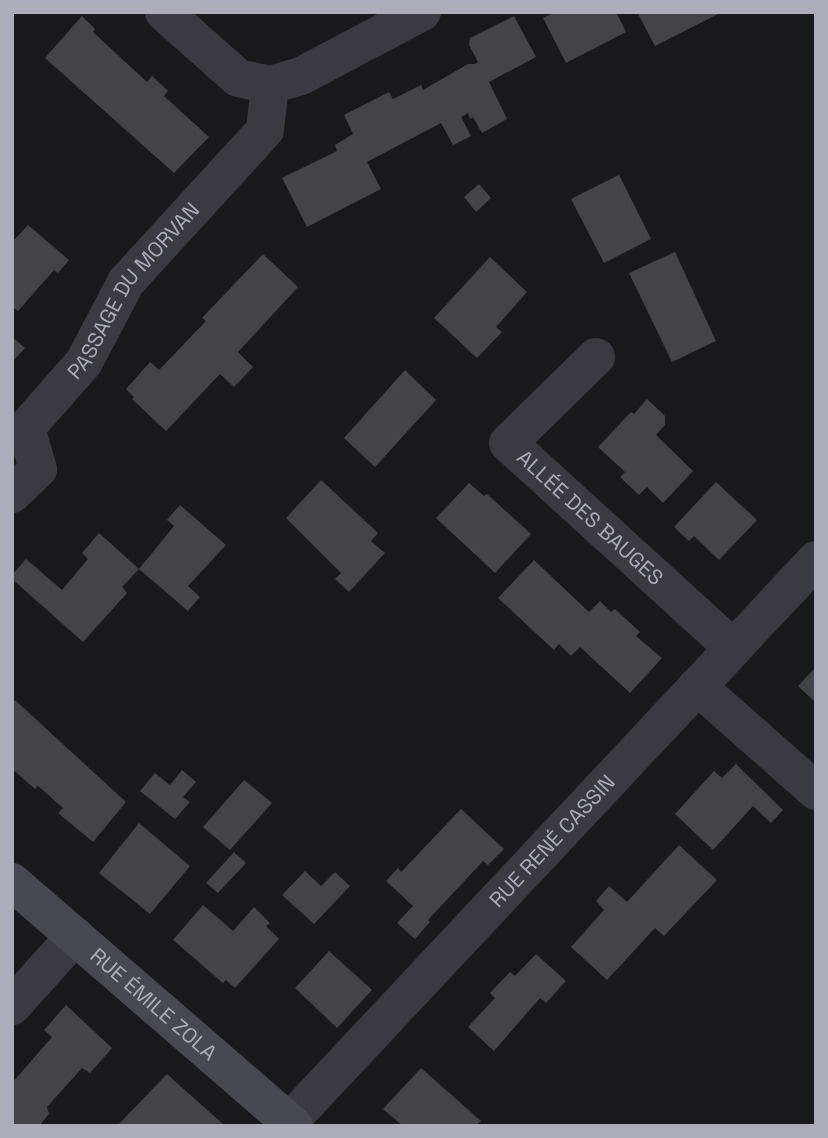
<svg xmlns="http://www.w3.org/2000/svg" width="828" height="1138" font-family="'Space Grotesk',sans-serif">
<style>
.building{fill:#444348}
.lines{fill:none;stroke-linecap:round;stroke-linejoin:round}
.street{stroke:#3a3a40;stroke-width:38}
.secondary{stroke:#484850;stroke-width:38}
.labels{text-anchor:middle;stroke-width:5;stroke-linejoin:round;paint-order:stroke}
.street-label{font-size:21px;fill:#acadba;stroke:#141416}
</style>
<rect width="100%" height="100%" fill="#19191b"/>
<!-- building -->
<path class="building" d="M 555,12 L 616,12 L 626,32 L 566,63 L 543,18 Z
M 637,12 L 722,12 L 655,46 Z
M 82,16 L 95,29 L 93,32 L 147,82 L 152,76 L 168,91 L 164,96 L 209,137 L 174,173 L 45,58 Z
M 514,16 L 536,57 L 489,82 L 507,119 L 482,133 L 473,117 L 470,119 L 468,113 L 461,117 L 471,136 L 453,145 L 441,123 L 367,162 L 381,189 L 307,227 L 282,178 L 337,151 L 335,145 L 353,134 L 344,115 L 389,92 L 393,99 L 421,85 L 423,90 L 468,64 L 475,64 L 478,62 L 469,45 L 470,38 Z
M 619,175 L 651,239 L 604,263 L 571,199 Z
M 479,184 L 491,198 L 476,212 L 464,197 Z
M 28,225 L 69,260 L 58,273 L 54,270 L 18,311 L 12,307 L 12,242 Z
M 675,252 L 716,341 L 672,362 L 629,273 Z
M 263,254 L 298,287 L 238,352 L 253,367 L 234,387 L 220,374 L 166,431 L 132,399 L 134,397 L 126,389 L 150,362 L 159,370 L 206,321 L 202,318 Z
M 490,257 L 527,292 L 496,327 L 502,332 L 477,358 L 434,318 Z
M 12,337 L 25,348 L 12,362 Z
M 405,370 L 436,400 L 375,467 L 344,438 Z
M 647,399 L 665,416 L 665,425 L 656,435 L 693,471 L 663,503 L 647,487 L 639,495 L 620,477 L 625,472 L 598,447 L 631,412 L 634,414 Z
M 321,480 L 378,533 L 371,541 L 385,553 L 349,592 L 335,579 L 341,573 L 286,518 Z
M 716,482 L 757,520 L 719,560 L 694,536 L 689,541 L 674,527 Z
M 469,483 L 484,496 L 487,494 L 531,534 L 495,573 L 436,518 Z
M 180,505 L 226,545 L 188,586 L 200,597 L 188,611 L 139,569 L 174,526 L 167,520 Z
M 99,533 L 139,569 L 122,587 L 127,593 L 83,642 L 12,579 L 12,575 L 26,559 L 62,590 L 88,559 L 82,553 Z
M 534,560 L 589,612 L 600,601 L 611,612 L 615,609 L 640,632 L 636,636 L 662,658 L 630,693 L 580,647 L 571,656 L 559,644 L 554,650 L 498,598 Z
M 816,667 L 816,703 L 798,686 Z
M 15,700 L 126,802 L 93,842 L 58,813 L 63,808 L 38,786 L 35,789 L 12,769 L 12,703 Z
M 736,764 L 783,810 L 771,823 L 753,806 L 713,850 L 675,814 L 714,771 L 722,778 Z
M 182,770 L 196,782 L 183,797 L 190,802 L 175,819 L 140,791 L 155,773 L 170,785 Z
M 244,780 L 272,803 L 230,850 L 203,827 Z
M 461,809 L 504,849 L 488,865 L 483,861 L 428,920 L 430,922 L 415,939 L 397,923 L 413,906 L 386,881 L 398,868 L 401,872 Z
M 139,823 L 190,866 L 150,914 L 99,873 Z
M 679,845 L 717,880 L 664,936 L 655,928 L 607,980 L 571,947 L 604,910 L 596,901 L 609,886 L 627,902 Z
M 234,852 L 246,863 L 218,893 L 206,883 Z
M 305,871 L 321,886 L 335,872 L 350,886 L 314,924 L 282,895 Z
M 203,905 L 233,931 L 254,907 L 270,923 L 266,926 L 279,939 L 235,988 L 226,980 L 223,983 L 173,940 Z
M 329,951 L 372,990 L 337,1028 L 295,988 Z
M 536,954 L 566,981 L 546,1003 L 540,998 L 494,1051 L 468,1027 L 495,998 L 490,993 L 510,972 L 515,976 Z
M 66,1005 L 112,1048 L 90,1073 L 82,1068 L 47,1107 L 49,1114 L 39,1126 L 28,1124 L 26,1126 L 12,1126 L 12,1083 L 52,1037 L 44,1030 Z
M 421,1068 L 481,1121 L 476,1126 L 403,1126 L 383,1109 Z
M 167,1074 L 225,1126 L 117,1126 Z"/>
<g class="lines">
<!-- street -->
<g class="street">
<path d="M 164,12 L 238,78 L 270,85 L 301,76 L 422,12"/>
<path id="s1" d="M 596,357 L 508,443 L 732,647"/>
<path id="s2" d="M 12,494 L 38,469 L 26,428 L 84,362 L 126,282 L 265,130 L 270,85"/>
<path d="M 697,686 L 816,791"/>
<path d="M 12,1006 L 75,936"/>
<path id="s3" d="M 289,1122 L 816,560"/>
</g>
<!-- secondary -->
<path class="secondary" id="s4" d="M 12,882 L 294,1126"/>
</g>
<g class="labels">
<!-- street labels -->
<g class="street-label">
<text dy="7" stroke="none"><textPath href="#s2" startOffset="254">PASSAGE DU MORVAN</textPath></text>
<text dy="7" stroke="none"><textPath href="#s1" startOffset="234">ALLÉE DES BAUGES</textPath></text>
<text dy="7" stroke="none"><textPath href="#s3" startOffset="385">RUE RENÉ CASSIN</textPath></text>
<text dy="7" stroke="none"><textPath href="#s4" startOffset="187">RUE ÉMILE ZOLA</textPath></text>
</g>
</g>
<!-- border -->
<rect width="828" height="1138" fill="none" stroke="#acadba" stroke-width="28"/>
</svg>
